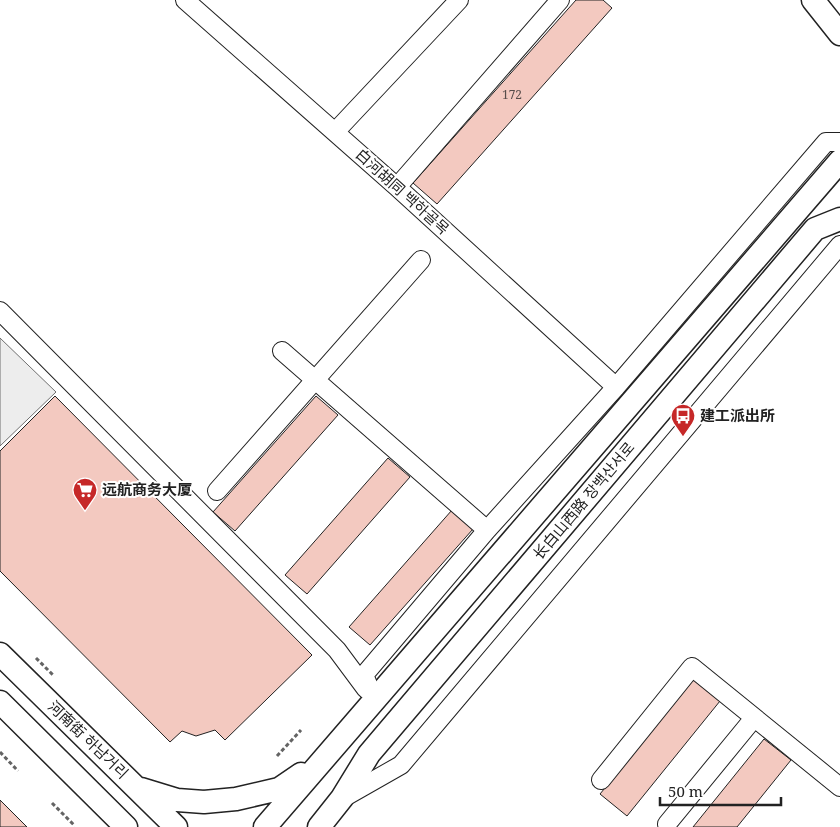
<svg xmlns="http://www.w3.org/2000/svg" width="840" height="827" font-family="'Noto Serif','Noto Sans SC','Noto Sans KR',serif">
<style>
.parking{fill:#ededed;stroke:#6f6f6f}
.building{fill:#f3c9c0;stroke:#222}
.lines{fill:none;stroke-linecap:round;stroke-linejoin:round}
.minor-casing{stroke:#222;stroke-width:20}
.major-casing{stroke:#222;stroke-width:25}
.path{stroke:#646464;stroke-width:3;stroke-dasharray:4 2.5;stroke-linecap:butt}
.minor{stroke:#fff;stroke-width:18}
.major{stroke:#fff;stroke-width:22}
.labels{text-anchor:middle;stroke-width:4;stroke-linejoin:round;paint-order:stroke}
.number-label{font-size:12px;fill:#564c4a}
.street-label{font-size:15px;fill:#222;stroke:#fff}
.poi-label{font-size:15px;font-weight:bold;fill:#222;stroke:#fff;text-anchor:start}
</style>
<rect width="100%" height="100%" fill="#fff"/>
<!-- parking -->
<path class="parking" d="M 0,338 L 56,392 L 0,446 Z"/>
<!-- building -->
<path class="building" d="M 576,0 L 603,0 L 612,8 L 437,204 L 413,183 Z
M 55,396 L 312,655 L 225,740 L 215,730 L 196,736 L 182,731 L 170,742 L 0,571 L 0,451 Z
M 316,396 L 338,415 L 235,531 L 213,512 Z
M 388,458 L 410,477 L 307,594 L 285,575 Z
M 452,510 L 473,529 L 370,645 L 349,627 Z
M 694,679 L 720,701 L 627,816 L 600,794 Z
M 764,739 L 791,760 L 737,827 L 693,827 Z
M 0,800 L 27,827 L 0,827 Z"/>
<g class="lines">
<defs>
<path id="minor" d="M 185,0 L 397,187 L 616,387
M 335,132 L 459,0
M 397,187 L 560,0
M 0,311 L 337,650 L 366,689
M 282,351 L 487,530
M 217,491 L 421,260
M 375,701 L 364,675 L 487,530 L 616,387 L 826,142 L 840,142
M 601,780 L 692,667 L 840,787
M 343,798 L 401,765 L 840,245
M 667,824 L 754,718"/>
<path id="major" d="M 813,0 L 840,34
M 0,654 L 176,827
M 0,702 L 126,827
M 141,789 L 177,800 L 204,802 L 236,799 L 279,789 L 301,774
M 265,827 L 840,161
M 319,827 L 342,798 L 369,754 L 815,229 L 840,219"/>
</defs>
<!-- minor casing -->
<use href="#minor" class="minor-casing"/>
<!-- major casing -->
<use href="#major" class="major-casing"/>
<!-- path -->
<path class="path" d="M 36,658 L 53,675
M 0,752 L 18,771
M 277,756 L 301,730
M 52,803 L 75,826"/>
<!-- minor -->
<use href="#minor" class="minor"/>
<!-- major -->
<use href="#major" class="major"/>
</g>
<!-- icons -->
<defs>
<symbol id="bus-pin" viewBox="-11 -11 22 30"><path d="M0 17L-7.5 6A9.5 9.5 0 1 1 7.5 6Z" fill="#c62828" stroke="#fff"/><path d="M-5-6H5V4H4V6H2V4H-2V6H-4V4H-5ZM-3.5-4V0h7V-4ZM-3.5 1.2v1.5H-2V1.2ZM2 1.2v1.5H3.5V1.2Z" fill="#fff"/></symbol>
<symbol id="supermarket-pin" viewBox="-11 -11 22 30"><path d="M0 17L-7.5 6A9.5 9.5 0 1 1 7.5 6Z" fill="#c62828" stroke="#fff"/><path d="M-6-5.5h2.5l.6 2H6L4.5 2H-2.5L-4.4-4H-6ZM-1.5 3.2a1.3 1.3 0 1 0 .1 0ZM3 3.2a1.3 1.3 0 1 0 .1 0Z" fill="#fff"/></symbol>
</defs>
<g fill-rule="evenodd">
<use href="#bus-pin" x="669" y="402" width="28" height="38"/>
<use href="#supermarket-pin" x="71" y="476" width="28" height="38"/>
</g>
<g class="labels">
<!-- number labels -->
<g class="number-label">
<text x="512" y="99">172</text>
</g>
<!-- street labels -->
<g class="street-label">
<text transform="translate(402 192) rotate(42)" y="5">白河胡同 백하골목</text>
<text transform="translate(584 501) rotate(-50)" y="5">长白山西路 장백산서로</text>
<text transform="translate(88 740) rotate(44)" y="5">河南街 하남거리</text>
</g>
<!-- poi labels -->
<g class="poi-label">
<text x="700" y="421">建工派出所</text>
<text x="102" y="495">远航商务大厦</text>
</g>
</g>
<!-- scale -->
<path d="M660 797v8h121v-8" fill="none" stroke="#222222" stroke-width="2.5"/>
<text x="668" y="797" font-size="15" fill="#222222" stroke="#ffffff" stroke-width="4" paint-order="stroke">50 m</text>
</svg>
